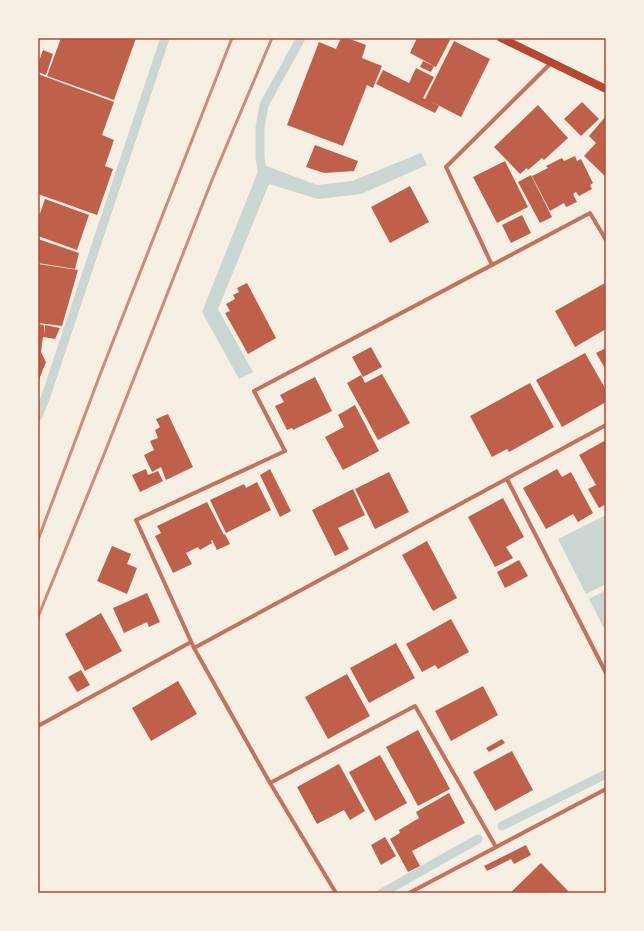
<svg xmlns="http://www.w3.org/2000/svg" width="644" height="931" font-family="Inter,sans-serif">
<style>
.water{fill:#c9d6d2}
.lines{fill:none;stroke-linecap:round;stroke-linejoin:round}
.stream{stroke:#c9d6d2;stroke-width:9}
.building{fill:#bf614a}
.minor{stroke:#c5725c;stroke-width:4}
.secondary{stroke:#b5482f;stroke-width:8}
.rail{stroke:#cf8b77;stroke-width:3}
.neatline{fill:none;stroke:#b5482f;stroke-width:1.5}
</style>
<rect width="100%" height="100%" fill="#f6efe4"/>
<!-- water -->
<path class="water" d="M 421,153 L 427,165 L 361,194 L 318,199 L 269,184 L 218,309 L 253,372 L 239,379 L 202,312 L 261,164 L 317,185 L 352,181 Z
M 606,515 L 606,584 L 586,594 L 558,539 Z
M 606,590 L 606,629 L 605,630 L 589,599 Z"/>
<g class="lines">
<!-- stream -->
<path class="stream" d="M 263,176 L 260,158 L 260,128 L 264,105 L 301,38
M 38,416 L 46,396 L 165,38
M 502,826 L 606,774
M 382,893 L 478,839"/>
</g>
<!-- building -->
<path class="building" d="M 61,38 L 136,38 L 114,100 L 47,76 Z
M 341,38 L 347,38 L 366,45 L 362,58 L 382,66 L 373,88 L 367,85 L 343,146 L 287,125 L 319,42 L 336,49 Z
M 417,38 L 447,38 L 450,40 L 436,67 L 410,53 Z
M 454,41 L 490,59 L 461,117 L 430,101 L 439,106 L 435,113 L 376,84 L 383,70 L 409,83 L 416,68 L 434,77 L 423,98 L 425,99 Z
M 43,50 L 53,54 L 46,75 L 38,72 L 38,64 Z
M 423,61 L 434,66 L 431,72 L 420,67 Z
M 38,74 L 114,102 L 102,135 L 114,140 L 105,166 L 113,169 L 97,215 L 38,194 Z
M 582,102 L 599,119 L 581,136 L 564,119 Z
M 538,105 L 568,138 L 544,160 L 542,158 L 528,170 L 527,168 L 520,174 L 494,147 Z
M 606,116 L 606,177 L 584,156 L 596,143 L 589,136 Z
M 315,145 L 358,161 L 354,171 L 324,173 L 306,167 Z
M 575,156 L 577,161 L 581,159 L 593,183 L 590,185 L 592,189 L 579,196 L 576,192 L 573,194 L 577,202 L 566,207 L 564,203 L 550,211 L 532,176 L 548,168 L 546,166 L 562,158 L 564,161 Z
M 505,161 L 528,207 L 497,223 L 473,177 Z
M 531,175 L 552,217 L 540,223 L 518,182 Z
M 410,186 L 429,222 L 390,243 L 371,207 Z
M 45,199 L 89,215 L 77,250 L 38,236 L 38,219 Z
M 522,215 L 531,233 L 511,243 L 502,225 Z
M 38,239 L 79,253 L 75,269 L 38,263 Z
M 38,264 L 78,270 L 62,326 L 38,323 Z
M 247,283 L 276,338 L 248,354 L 225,313 L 230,311 L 226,304 L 235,299 L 233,295 L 239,292 L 237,288 Z
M 605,283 L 606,285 L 606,329 L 575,347 L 555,311 Z
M 38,324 L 44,325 L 44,335 L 45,325 L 60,328 L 55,339 L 43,337 L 41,352 L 46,362 L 38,382 Z
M 371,347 L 382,367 L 363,377 L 352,357 Z
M 606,348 L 606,370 L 596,353 Z
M 585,353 L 606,390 L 606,402 L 562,427 L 536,380 Z
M 382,374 L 410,423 L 378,440 L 347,383 L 361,375 L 365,383 Z
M 315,377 L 332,411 L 293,430 L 292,428 L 287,430 L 275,406 L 284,402 L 280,395 Z
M 530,383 L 554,427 L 509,452 L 507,449 L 492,457 L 470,416 Z
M 355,405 L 379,451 L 343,470 L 325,437 L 344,427 L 338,415 Z
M 168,414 L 193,467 L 166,480 L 161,467 L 152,472 L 144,455 L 154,450 L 150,441 L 158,438 L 155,430 L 160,427 L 156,419 Z
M 606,440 L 606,504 L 599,508 L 588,489 L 596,485 L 579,455 Z
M 146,469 L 148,475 L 158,471 L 163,481 L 140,492 L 132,475 Z
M 270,469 L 291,511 L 280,517 L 260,475 Z
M 557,469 L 562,477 L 571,472 L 593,513 L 578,522 L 573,514 L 546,529 L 523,488 Z
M 389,472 L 409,512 L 375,529 L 355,489 Z
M 257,482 L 271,510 L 226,533 L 210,500 L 244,484 L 246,488 Z
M 353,489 L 365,515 L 338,528 L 349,549 L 335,556 L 312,510 Z
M 503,498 L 524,537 L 506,547 L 513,558 L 495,567 L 468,517 Z
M 207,502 L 224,535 L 225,534 L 230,544 L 217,550 L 212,540 L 211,541 L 212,543 L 200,550 L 198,547 L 186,553 L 192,564 L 173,573 L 155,536 L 161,533 L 157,526 Z
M 427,541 L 457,598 L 433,611 L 402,555 Z
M 112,546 L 131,554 L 127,564 L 137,568 L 127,594 L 97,581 Z
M 519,560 L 528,576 L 505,588 L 497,572 Z
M 147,593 L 160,622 L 149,627 L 147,622 L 124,633 L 113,608 Z
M 101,613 L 122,651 L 85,671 L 65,634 Z
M 451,619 L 469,652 L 438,669 L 435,665 L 422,672 L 406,644 Z
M 396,643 L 415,678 L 369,703 L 350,668 Z
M 81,670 L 90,685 L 77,692 L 68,677 Z
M 347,674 L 370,716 L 328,739 L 305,697 Z
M 178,681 L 197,714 L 151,741 L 132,708 Z
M 483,686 L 498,715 L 451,741 L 435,711 Z
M 418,730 L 450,789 L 418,806 L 386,747 Z
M 502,739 L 505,743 L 489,752 L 486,748 Z
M 512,751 L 533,790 L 495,811 L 473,772 Z
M 380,755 L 407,803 L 375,821 L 349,772 Z
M 339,764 L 365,811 L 350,820 L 344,810 L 317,824 L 297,787 Z
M 449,793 L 465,823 L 412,851 L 420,866 L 408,872 L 390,839 L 400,833 L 399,830 L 419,818 L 416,812 Z
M 385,837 L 396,856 L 381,865 L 371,845 Z
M 526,845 L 531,855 L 514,864 L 511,859 L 487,871 L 484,866 Z
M 541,863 L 570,893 L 510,893 Z"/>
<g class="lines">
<!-- minor -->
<path class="minor" d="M 492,265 L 446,167 L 551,63
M 507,479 L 606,673
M 194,648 L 606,425
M 38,726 L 191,642
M 270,783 L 415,706 L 496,847
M 336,893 L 270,783 L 194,648 L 136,520 L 285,451 L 254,391 L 590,213 L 606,240
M 409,893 L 606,789"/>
<!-- secondary -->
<path class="secondary" d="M 501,38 L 606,89"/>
<!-- rail -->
<path class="rail" d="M 38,540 L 101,372 L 232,38
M 38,617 L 103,457 L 212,180 L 272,38"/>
</g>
<!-- border -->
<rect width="644" height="931" fill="none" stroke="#f6efe4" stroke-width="78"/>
<rect x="39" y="39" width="566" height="853" class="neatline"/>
</svg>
